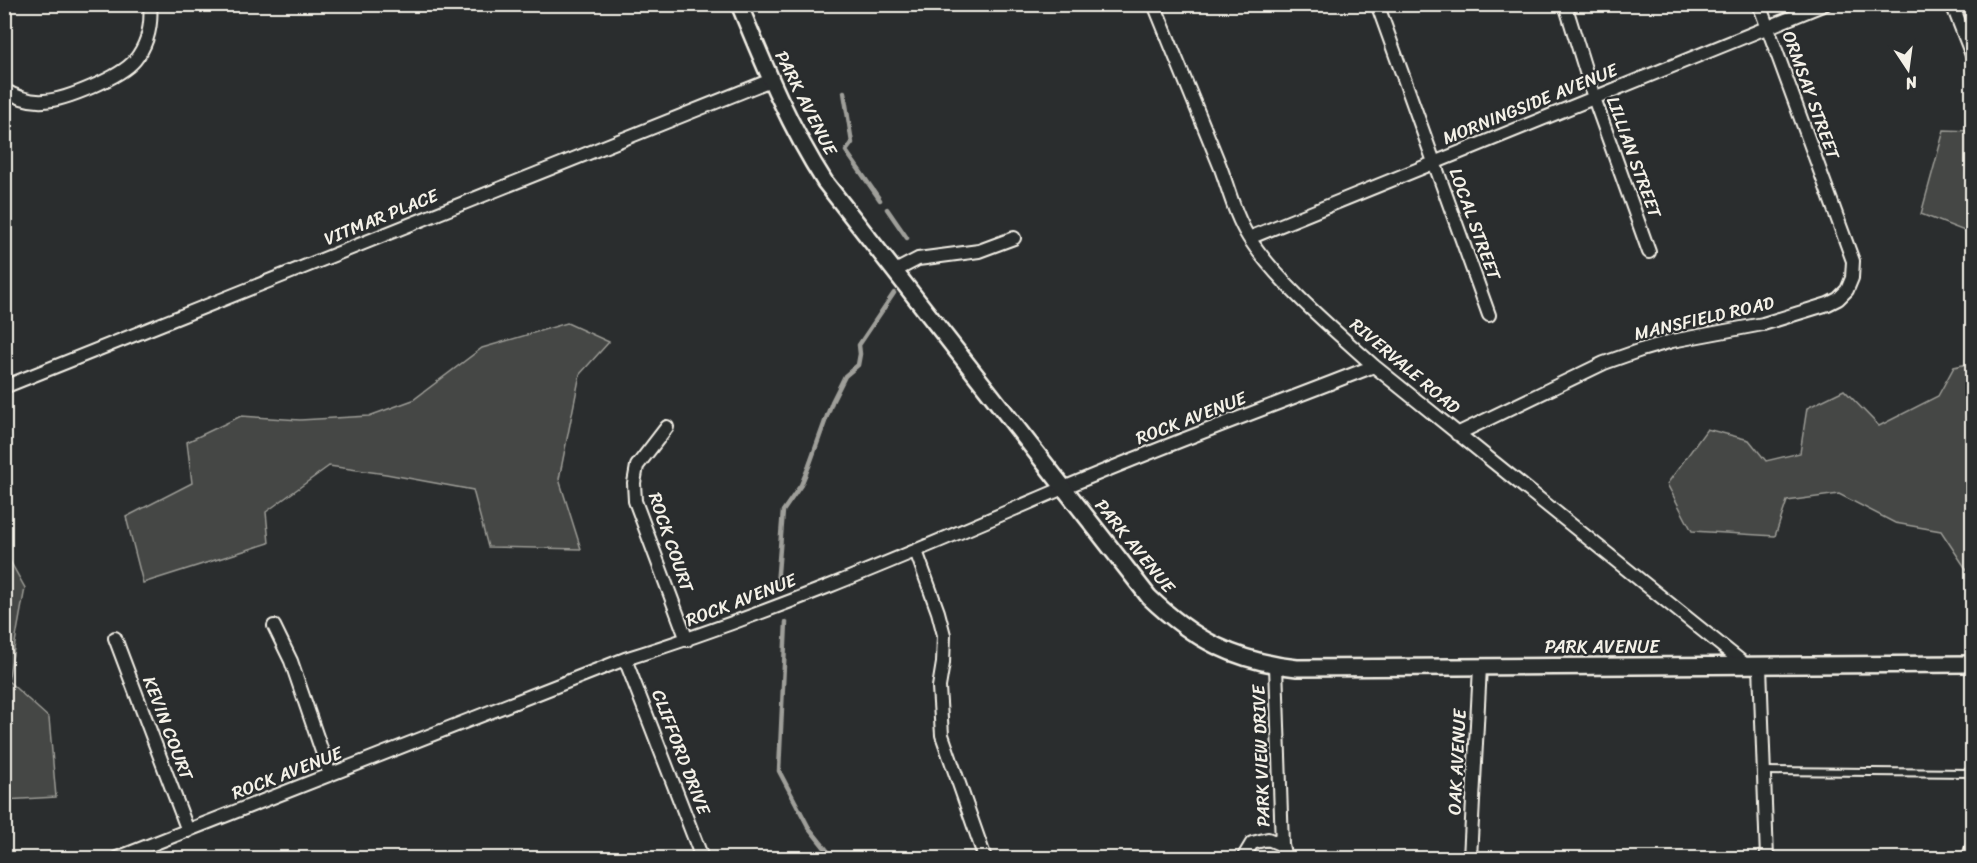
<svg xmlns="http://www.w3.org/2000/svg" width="1977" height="863" font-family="Sriracha,sans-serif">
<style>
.green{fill:#444645;stroke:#9c9c96;stroke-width:1.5}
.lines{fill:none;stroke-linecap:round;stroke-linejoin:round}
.stream{stroke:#9f9f9a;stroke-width:4.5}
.service-casing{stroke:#f4f1e8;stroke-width:10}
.minor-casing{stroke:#f4f1e8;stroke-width:16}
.tertiary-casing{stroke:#f4f1e8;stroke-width:20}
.service{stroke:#2a2d2e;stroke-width:6}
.minor{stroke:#2a2d2e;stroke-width:12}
.tertiary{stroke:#2a2d2e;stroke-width:15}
.labels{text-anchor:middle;stroke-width:4.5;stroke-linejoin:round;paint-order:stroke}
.street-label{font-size:18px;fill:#f4f1e8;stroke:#2a2d2e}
</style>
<rect width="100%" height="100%" fill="#2a2d2e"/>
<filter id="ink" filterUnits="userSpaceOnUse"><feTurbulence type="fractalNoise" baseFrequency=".0167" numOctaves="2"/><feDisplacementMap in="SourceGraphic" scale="12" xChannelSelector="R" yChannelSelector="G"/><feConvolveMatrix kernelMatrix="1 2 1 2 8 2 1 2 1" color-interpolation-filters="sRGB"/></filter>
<g filter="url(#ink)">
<!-- green -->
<path class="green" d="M 1944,130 L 1972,131 L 1972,234 L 1921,214 Z
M 567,323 L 609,342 L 580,374 L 559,479 L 581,549 L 488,547 L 473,490 L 386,474 L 329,466 L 266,512 L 269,543 L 143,583 L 126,517 L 192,483 L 187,442 L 241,416 L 300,420 L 369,416 L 413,400 L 482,348 Z
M 1972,363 L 1972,578 L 1941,531 L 1895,523 L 1839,494 L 1787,501 L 1775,536 L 1692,531 L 1667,484 L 1707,429 L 1749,440 L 1766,461 L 1800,453 L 1807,408 L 1844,390 L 1879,426 L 1938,396 L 1954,367 Z
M 5,552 L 25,588 L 8,681 L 49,718 L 56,797 L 5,800 Z"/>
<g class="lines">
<!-- stream -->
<path class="stream" d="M 844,92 L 852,143 L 846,151 L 880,200
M 887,209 L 907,238
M 777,585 L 783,511 L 801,485 L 809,466 L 832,402 L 845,376 L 858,365 L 860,354 L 859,345 L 894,293
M 786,622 L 779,771 L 809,828 L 833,858"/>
<defs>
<path id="service" d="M 1764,771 L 1972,773
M 1965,858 L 1972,839"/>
<path id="minor" d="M 1154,4 C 1176,58 1198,112 1220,166 C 1229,190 1235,216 1249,238 C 1279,284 1333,329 1374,366 L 1747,666
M 1565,4 L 1594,98 L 1649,252
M 1952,4 L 1972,55
M 1379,9 L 1489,315
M 4,90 C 16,97 30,102 44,101 C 66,100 121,77 135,60 C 148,44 152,25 150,4
M 1249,238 L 1825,4
M 895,271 L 918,259 L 979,251 L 1014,238
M 4,387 L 771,80
M 667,427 L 637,466 L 634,483 L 635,501 L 687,640
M 1457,434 L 1604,363 L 1641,350 L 1672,341 L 1763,324 L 1828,304 L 1838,299 L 1847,290 L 1852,278 L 1853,261 L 1759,4
M 916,551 L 938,612 L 944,635 L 943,663 L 939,687 L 942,735 L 985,858
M 274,626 L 291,661 L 330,775
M 115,638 L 188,831
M 625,659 L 702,858
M 1276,666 L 1282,845
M 1760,666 L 1767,858
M 117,858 L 625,659 C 774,613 918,550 1061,489 C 1164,445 1270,407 1374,366
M 1243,858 L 1252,843 L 1268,839 L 1282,845 L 1285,858
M 1470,858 L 1480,667"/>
<path id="tertiary" d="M 739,4 C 765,67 788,124 825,182 L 1149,597 C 1194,640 1235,661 1297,668 L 1972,664"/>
</defs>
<!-- service casing -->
<use href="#service" class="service-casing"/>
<!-- minor casing -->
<use href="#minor" class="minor-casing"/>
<!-- tertiary casing -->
<use href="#tertiary" class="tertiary-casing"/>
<!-- service -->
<use href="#service" class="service"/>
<!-- minor -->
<use href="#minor" class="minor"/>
<!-- tertiary -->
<use href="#tertiary" class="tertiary"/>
</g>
</g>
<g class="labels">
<!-- street labels -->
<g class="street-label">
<text transform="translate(1811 95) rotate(70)" y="6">ORMSAY STREET</text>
<text transform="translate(806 103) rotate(63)" y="6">PARK AVENUE</text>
<text transform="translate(1530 104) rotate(-22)" y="6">MORNINGSIDE AVENUE</text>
<text transform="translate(1634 157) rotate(70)" y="6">LILLIAN STREET</text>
<text transform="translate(381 217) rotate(-22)" y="6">VITMAR PLACE</text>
<text transform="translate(1475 224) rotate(70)" y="6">LOCAL STREET</text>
<text transform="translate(1704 318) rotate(-13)" y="6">MANSFIELD ROAD</text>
<text transform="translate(1405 366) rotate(40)" y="6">RIVERVALE ROAD</text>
<text transform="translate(1191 418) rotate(-21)" y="6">ROCK AVENUE</text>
<text transform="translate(671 542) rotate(71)" y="6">ROCK COURT</text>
<text transform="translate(1135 546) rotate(51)" y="6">PARK AVENUE</text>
<text transform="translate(741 600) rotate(-21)" y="6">ROCK AVENUE</text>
<text x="1602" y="653">PARK AVENUE</text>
<text transform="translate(168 728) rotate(69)" y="6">KEVIN COURT</text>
<text transform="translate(681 752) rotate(69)" y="6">CLIFFORD DRIVE</text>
<text transform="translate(1261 756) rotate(-92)" y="6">PARK VIEW DRIVE</text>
<text transform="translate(1457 762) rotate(-87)" y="6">OAK AVENUE</text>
<text transform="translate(287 773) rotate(-21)" y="6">ROCK AVENUE</text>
</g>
</g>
<!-- margin -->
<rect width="1977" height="863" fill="none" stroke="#2a2d2e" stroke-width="24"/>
<rect x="12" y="12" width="1953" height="839" fill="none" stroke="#f4f1e8" stroke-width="2" filter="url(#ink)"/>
<!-- north arrow -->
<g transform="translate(1908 69) rotate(167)" stroke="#2a2d2e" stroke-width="4.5" paint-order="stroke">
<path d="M0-4.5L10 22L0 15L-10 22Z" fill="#f4f1e8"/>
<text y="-9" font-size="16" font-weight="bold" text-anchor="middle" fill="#f4f1e8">N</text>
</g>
</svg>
